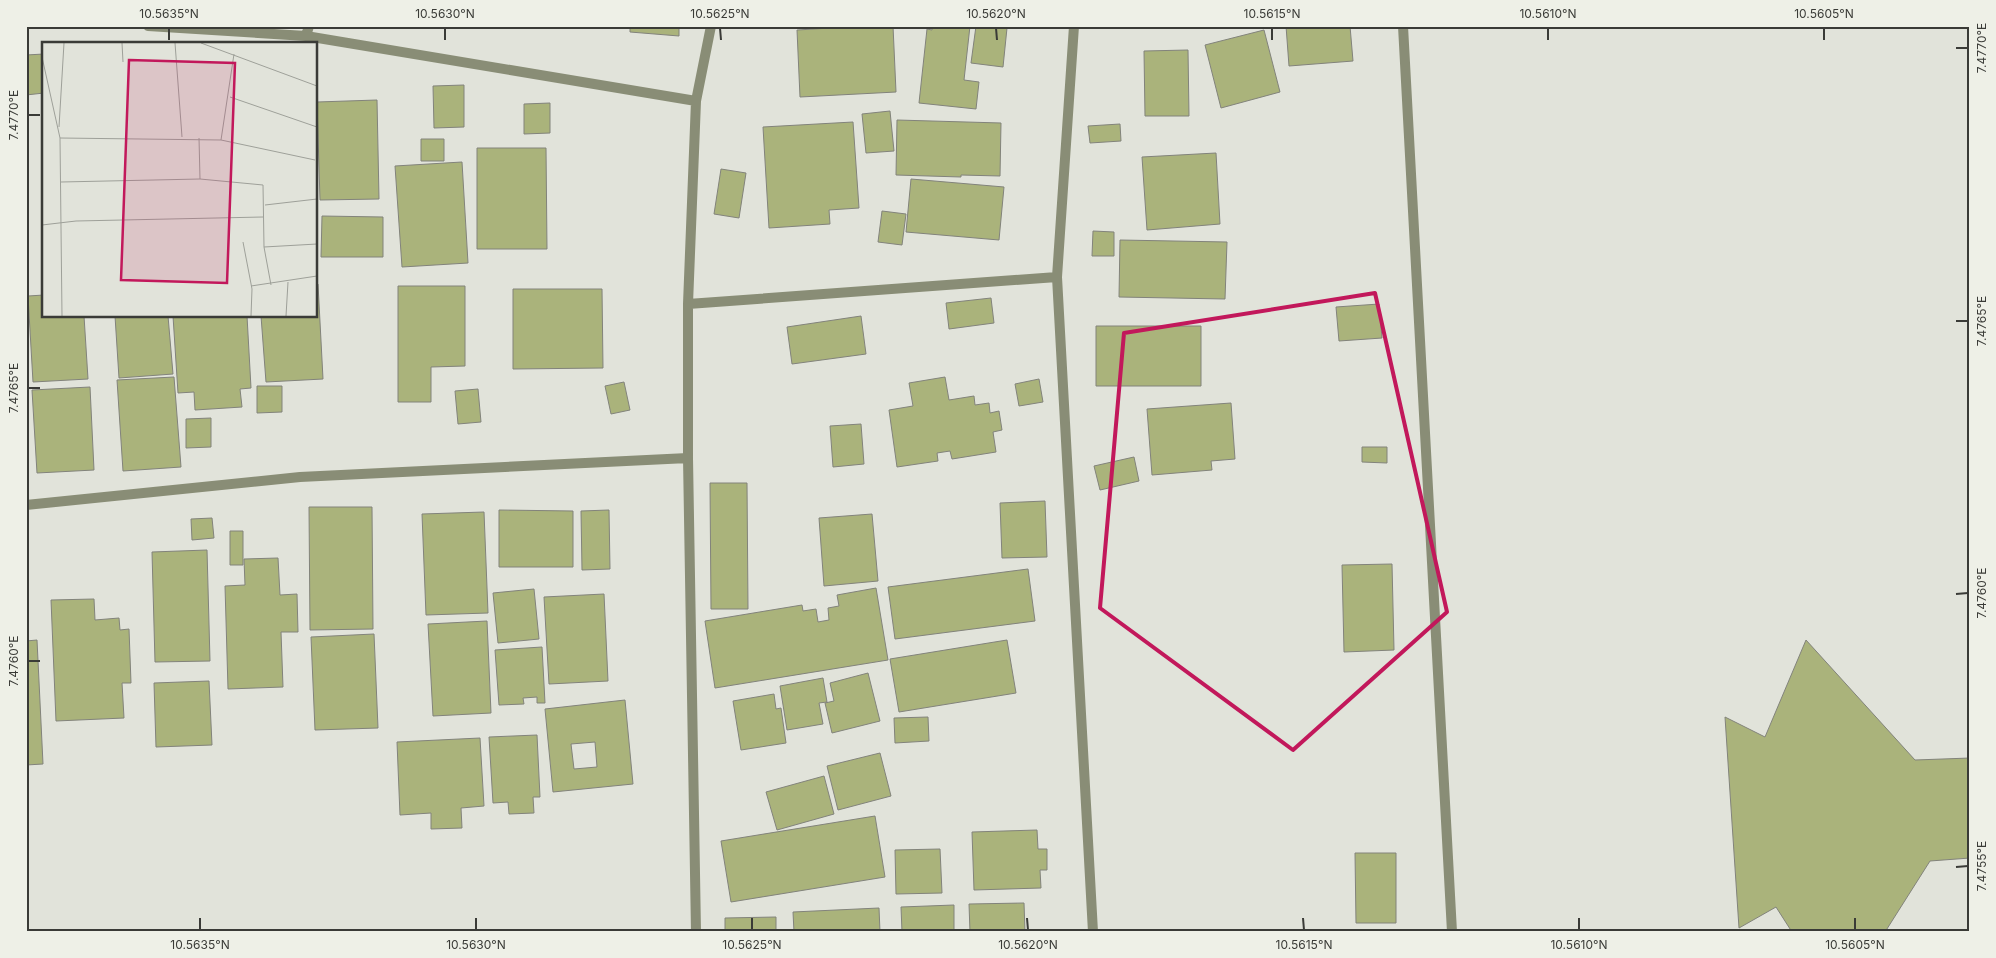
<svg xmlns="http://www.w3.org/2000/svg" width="1996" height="958" font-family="Inter,sans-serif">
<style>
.building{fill:#aab37b;stroke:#82837b;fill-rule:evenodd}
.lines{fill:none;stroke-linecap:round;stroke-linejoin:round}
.minor{stroke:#898d76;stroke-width:10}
.marked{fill:none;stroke:#c2185b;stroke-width:4;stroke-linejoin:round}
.ticks{fill:none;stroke:#3a3b37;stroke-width:2}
.inset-road{fill:none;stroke:#9ea099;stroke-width:1}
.view{fill:#c2185b;fill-opacity:0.15;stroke:#c2185b;stroke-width:2.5}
.inset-edge{fill:none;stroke:#3a3b37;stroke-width:2.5}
.neatline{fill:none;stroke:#3a3b37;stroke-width:2}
.ticks-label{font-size:12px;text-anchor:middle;fill:#3a3b37}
</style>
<rect width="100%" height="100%" fill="#e1e3da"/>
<!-- building -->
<path class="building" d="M 630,26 L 679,26 L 679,36 L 630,32 Z
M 864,26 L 893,26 L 896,92 L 800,97 L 797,30 Z
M 932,26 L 970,26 L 964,80 L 979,82 L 976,109 L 919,103 L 927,29 L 932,30 Z
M 976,26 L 1007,28 L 1003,67 L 971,63 Z
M 1286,26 L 1350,26 L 1353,61 L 1289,66 Z
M 1264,30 L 1280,92 L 1221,108 L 1205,45 Z
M 1188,50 L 1189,116 L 1145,116 L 1144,51 Z
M 44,54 L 44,93 L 26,95 L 26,55 Z
M 464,85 L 464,127 L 434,128 L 433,86 Z
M 377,100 L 379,199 L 320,200 L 317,102 Z
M 550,103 L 550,133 L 524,134 L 524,104 Z
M 890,111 L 894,151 L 866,153 L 862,114 Z
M 897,120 L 1001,123 L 1000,176 L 961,175 L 961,177 L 896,175 Z
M 853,122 L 859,208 L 829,210 L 830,224 L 769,228 L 763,127 Z
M 1120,124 L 1121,141 L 1090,143 L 1088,126 Z
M 421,139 L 444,139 L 444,161 L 421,161 Z
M 477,148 L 546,148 L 547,249 L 477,249 Z
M 1216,153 L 1220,224 L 1147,230 L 1142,157 Z
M 462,162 L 468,263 L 402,267 L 395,166 Z
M 721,169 L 746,173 L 739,218 L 714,214 Z
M 911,179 L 1004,187 L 999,240 L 906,232 Z
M 882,211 L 906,214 L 902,245 L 878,242 Z
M 322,216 L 383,217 L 383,257 L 321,257 Z
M 1093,231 L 1114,232 L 1114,256 L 1092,256 Z
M 1120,240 L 1227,242 L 1225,299 L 1119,297 Z
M 316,284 L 318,284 L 323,379 L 266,382 L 261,316 L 316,316 Z
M 398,286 L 465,286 L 465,366 L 431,367 L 431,402 L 398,402 Z
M 513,289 L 602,289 L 603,368 L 513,369 Z
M 44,295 L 44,316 L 84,316 L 88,379 L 33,382 L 28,296 Z
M 991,298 L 994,323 L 949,329 L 946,303 Z
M 1379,304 L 1382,338 L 1339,341 L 1336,307 Z
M 115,316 L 168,316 L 173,374 L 119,378 Z
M 173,316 L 247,316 L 251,388 L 240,389 L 242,407 L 195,410 L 194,392 L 178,393 Z
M 861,316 L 866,354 L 792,364 L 787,327 Z
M 1096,326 L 1201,326 L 1201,386 L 1096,386 Z
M 174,377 L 181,467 L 123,471 L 117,380 Z
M 945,377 L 949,400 L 974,396 L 975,405 L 989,403 L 990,413 L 999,411 L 1002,430 L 993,432 L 996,452 L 952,459 L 950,451 L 937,453 L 938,461 L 897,467 L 889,410 L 913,406 L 909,383 Z
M 1039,379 L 1043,402 L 1019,406 L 1015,384 Z
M 624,382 L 630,410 L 611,414 L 605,386 Z
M 257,386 L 282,386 L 282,412 L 257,413 Z
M 90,387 L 94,470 L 37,473 L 32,390 Z
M 478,389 L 481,422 L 458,424 L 455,391 Z
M 1231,403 L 1235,459 L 1211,461 L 1212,470 L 1152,475 L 1147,409 Z
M 211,418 L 211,447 L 186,448 L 186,419 Z
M 861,424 L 864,464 L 833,467 L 830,426 Z
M 1362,447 L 1387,447 L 1387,463 L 1362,462 Z
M 1134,457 L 1139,481 L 1100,490 L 1094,466 Z
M 710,483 L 747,483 L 748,609 L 711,609 Z
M 1045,501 L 1047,557 L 1002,558 L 1000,503 Z
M 309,507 L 372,507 L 373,629 L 310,630 Z
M 499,510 L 573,511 L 573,567 L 499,567 Z
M 609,510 L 610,569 L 582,570 L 581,511 Z
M 484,512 L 488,613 L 426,615 L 422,514 Z
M 872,514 L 878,581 L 824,586 L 819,518 Z
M 212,518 L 214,538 L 192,540 L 191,519 Z
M 230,531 L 243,531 L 243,565 L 230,565 Z
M 207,550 L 210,661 L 155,662 L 152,552 Z
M 278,558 L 280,595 L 297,594 L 298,632 L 281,632 L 283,687 L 228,689 L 225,586 L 245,585 L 244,559 Z
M 1392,564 L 1394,650 L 1344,652 L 1342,565 Z
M 1028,569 L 1035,621 L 895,639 L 888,587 Z
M 876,588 L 888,660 L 715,688 L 705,621 L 802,605 L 803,611 L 816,609 L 818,622 L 829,620 L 828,608 L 839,606 L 837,595 Z
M 534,589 L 539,639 L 498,643 L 493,593 Z
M 604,594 L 608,681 L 549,684 L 544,597 Z
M 94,599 L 95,620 L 119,618 L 120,630 L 129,629 L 131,683 L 122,683 L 124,718 L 56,721 L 51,600 Z
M 487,621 L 491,713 L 433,716 L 428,624 Z
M 374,634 L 378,728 L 315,730 L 311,637 Z
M 37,640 L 43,764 L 26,765 L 26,641 Z
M 1007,640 L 1016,693 L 899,712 L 890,659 Z
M 1806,640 L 1915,760 L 1970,758 L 1970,858 L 1930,861 L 1885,932 L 1792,932 L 1776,907 L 1739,928 L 1725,717 L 1765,737 Z
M 542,647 L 545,703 L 537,703 L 537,697 L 523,698 L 524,704 L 499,705 L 495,650 Z
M 868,673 L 880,721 L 832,733 L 825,703 L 834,701 L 830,683 Z
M 823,678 L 827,702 L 819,703 L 823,724 L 787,730 L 780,686 Z
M 209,681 L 212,745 L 156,747 L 154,683 Z
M 774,694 L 776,709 L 781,708 L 786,743 L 741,750 L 733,701 Z
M 625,700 L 633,784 L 553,792 L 545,709 ZM 595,742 L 597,767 L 574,769 L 571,744 Z
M 928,717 L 929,741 L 895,743 L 894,718 Z
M 537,735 L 540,797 L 533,797 L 534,813 L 509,814 L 508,802 L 493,803 L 489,737 Z
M 480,738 L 484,806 L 461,808 L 462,828 L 431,829 L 431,813 L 400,815 L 397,742 Z
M 880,753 L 891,796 L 838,810 L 827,766 Z
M 824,776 L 834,814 L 777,830 L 766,792 Z
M 875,816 L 885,877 L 731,902 L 721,841 Z
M 1037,830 L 1038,849 L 1047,849 L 1047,870 L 1040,870 L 1041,888 L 974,890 L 972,832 Z
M 940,849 L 942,893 L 896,894 L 895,850 Z
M 1355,853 L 1396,853 L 1396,923 L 1356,923 Z
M 1024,903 L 1025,932 L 970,932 L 969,904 Z
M 954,905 L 954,932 L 902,932 L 901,907 Z
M 879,908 L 880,932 L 794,932 L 793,912 Z
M 776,917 L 776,932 L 725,932 L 725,918 Z"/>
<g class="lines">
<!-- minor -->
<path class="minor" d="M 148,26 L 306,36 L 696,101
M 1074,26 L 1057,277 L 1093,932
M 1403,26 L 1452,932
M 306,36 L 309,26
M 688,304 L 1057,277
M 26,505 L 300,477 L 688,458
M 696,932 L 688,458 L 688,304 L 696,101 L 711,26"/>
</g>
<!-- marked area -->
<path class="marked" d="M 1375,293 L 1447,612 L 1293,750 L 1100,608 L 1124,333 Z"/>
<!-- ticks -->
<path class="ticks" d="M 169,28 L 169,40M 445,28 L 445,40M 720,28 L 721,40M 996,28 L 997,40M 1272,28 L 1272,40M 1548,28 L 1548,40M 1824,28 L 1824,40M 1956,48 L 1968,48M 28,115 L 40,115M 1956,321 L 1968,321M 28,388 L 40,388M 1956,594 L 1968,593M 28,661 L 40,661M 1956,867 L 1968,866M 200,918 L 200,930M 476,918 L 476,930M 752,918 L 752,930M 1027,918 L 1028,930M 1303,918 L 1304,930M 1579,918 L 1579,930M 1855,918 L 1855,930"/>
<!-- overview -->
<g transform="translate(42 42)">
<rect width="275" height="275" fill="#e1e3da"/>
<path class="inset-road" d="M 80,1 L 81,20M 133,1 L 140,95M 159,1 L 275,44M 0,15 L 18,96 L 20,274M 188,55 L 275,85M 17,85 L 22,1M 18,96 L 179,98 L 273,118M 157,96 L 158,137M 179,98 L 192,12M 275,106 L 275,158M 19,140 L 158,137 L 221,143 L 222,205 L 229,243M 223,163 L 275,157M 0,183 L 34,179 L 221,175M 201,200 L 210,247 L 209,274M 222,205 L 275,202M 209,244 L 275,234M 244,274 L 246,240"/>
<path class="view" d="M 87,18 L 193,21 L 185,241 L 79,238 Z"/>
<rect width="275" height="275" class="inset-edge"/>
</g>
<!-- border -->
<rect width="1996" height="958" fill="none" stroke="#eef0e7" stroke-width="55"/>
<rect x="28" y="28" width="1940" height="902" class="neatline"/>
<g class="ticks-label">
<text x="169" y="18">10.5635°N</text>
<text x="445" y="18">10.5630°N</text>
<text x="720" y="18">10.5625°N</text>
<text x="996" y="18">10.5620°N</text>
<text x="1272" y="18">10.5615°N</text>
<text x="1548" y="18">10.5610°N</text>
<text x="1824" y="18">10.5605°N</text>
<text transform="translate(1982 48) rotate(-90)" y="4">7.4770°E</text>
<text transform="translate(14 115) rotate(-90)" y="4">7.4770°E</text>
<text transform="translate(1982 321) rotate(-90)" y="4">7.4765°E</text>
<text transform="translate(14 388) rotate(-90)" y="4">7.4765°E</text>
<text transform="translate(1982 593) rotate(-90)" y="4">7.4760°E</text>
<text transform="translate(14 661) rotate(-90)" y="4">7.4760°E</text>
<text transform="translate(1982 866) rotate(-90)" y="4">7.4755°E</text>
<text x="200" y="949">10.5635°N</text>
<text x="476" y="949">10.5630°N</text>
<text x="752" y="949">10.5625°N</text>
<text x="1028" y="949">10.5620°N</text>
<text x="1304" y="949">10.5615°N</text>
<text x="1579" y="949">10.5610°N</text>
<text x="1855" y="949">10.5605°N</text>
</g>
</svg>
